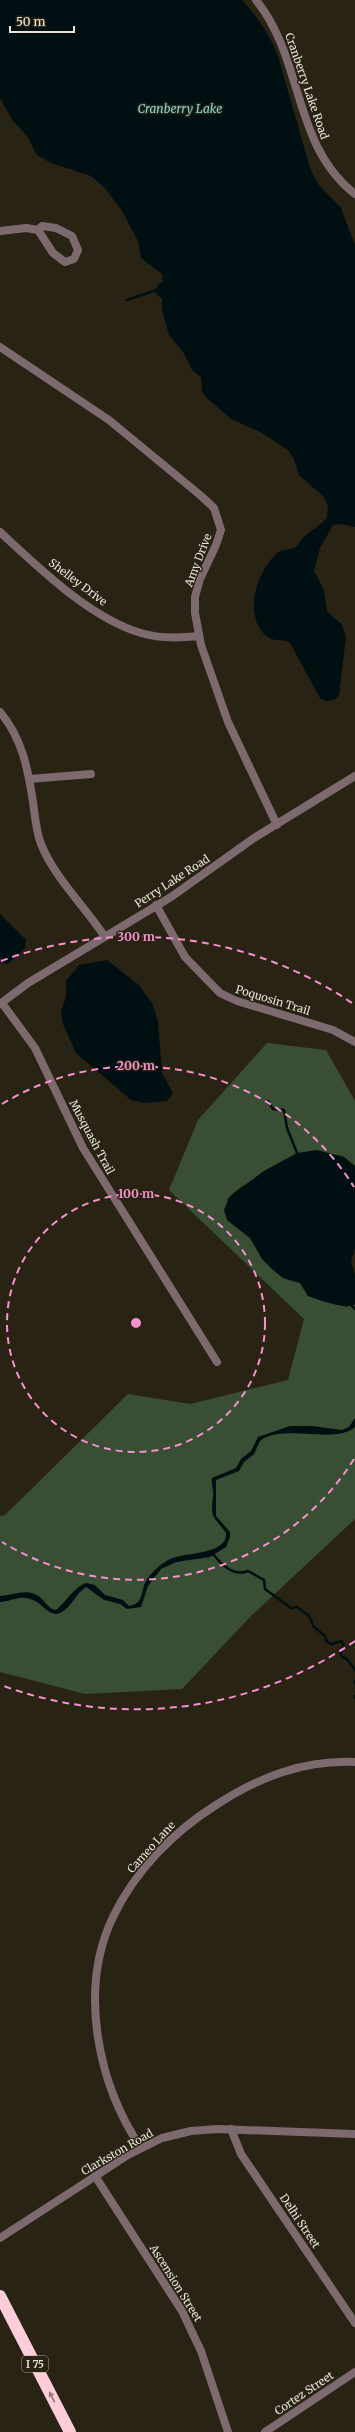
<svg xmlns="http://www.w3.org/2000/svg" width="355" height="2432" font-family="Merriweather,serif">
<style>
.green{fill:#394f33}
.water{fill:#001012}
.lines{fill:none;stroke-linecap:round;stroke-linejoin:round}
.stream{stroke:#001012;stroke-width:2.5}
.minor{stroke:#7d6a6f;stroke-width:8}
.tertiary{stroke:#7d6a6f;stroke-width:8}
.motorway{stroke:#fdcdda;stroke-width:12}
.oneway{fill:#937877}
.ring{fill:none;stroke:#f790ce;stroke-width:2;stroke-dasharray:7 5}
.labels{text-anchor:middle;stroke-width:3;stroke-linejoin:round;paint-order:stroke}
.shield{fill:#292314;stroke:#aea99e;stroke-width:1}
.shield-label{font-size:10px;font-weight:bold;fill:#e7e3d9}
.street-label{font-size:11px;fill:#e7e3d9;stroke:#292314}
.water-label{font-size:12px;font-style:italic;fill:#7fd8de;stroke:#292314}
.centre{fill:#f790ce;stroke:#292314;stroke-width:2}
.ring-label{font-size:12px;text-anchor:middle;font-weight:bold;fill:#f790ce;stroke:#292314;stroke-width:3;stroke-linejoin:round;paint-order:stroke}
</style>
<rect width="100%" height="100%" fill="#292314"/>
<!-- green -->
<path class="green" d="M 267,1043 L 326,1050 L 355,1101 L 355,1166 L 344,1157 L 337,1155 L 278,1164 L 238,1189 L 227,1199 L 232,1224 L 250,1238 L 272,1269 L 283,1278 L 300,1283 L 308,1296 L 346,1307 L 355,1305 L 355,1519 L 251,1616 L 182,1689 L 85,1694 L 0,1672 L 0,1516 L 5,1515 L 128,1394 L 190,1404 L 288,1380 L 304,1319 L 169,1190 L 198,1120 Z"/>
<!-- water -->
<path class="water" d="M 0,0 L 242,0 C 258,17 270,35 278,56 L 310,168 L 318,184 L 341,208 L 355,245 L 355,527 L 341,524 L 333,525 L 320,548 L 314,571 L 324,590 L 327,611 L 342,625 L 346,636 L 339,696 C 334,701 327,703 320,698 L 290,643 C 284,638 273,643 265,635 C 243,613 257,571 277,553 C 281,549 289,550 294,548 C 299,545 299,542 302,539 C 310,530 320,527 327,517 L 328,506 L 323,496 L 299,475 L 294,459 L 288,450 L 260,432 L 231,419 L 206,397 L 202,391 L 201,377 L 192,370 L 183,352 L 169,335 L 162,311 L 162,299 L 155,293 L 158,284 L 163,282 L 162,274 L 141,258 L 138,241 L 122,211 L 105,188 L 91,176 L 51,163 L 37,155 L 27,136 L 13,121 L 0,98 Z
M 0,914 L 26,940 L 25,948 L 8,964 L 4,963 L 0,957 Z
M 107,960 L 139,985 L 153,1005 L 158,1022 L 162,1073 L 173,1093 L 167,1101 L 144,1103 L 131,1100 L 76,1053 L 63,1024 L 61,1011 L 66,997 L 66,981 L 79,965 Z
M 317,1150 L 344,1157 L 355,1166 L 355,1248 L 351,1261 L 355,1275 L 355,1304 C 345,1310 319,1300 308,1296 L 300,1283 L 283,1278 L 272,1269 L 262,1259 L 250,1238 L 227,1220 L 224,1210 L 230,1196 L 264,1171 L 297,1153 Z
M 355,1418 L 355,1427 C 336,1445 283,1423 260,1441 L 254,1454 L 244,1462 L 239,1471 L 216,1480 L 216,1516 L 230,1532 L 230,1537 L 226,1547 L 210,1557 L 176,1562 L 161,1569 L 148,1586 L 141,1607 L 127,1609 L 120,1604 L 104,1600 L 86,1587 C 75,1594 72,1607 60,1613 C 50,1618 42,1603 33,1600 C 19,1594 11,1602 0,1602 L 0,1596 C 14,1595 28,1587 41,1598 C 46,1603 49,1609 56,1610 C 66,1602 74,1587 86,1583 L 95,1585 L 105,1595 L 123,1600 L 129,1606 C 132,1605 135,1605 138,1602 C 141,1599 143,1590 144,1585 C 148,1575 160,1564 170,1559 C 184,1552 228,1555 226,1533 C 214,1516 210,1519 213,1497 C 214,1490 211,1485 212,1478 L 236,1468 L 241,1459 L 251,1451 L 258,1437 L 290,1426 L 312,1426 L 342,1430 L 349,1427 Z"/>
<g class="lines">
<!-- stream -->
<path class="stream" d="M 127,300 L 156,290
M 268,1101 L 273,1109 L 284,1110 L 287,1128 L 297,1153
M 352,1306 L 355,1309
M 213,1554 C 221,1564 233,1577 248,1571 L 264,1580 L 265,1589 L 291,1608 L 297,1607 L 309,1616 L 314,1627 L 325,1636 L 327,1642 L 332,1644 L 341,1641 L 344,1645 L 340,1652 L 342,1657 L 346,1658 L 355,1670
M 355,1681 L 355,1683
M 355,1696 L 355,1698"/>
<!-- minor -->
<path class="minor" d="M 256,0 C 304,59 292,145 355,194
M 42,226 L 56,228 L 72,236 L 78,250 L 74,259 L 65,262 L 53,253 L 38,230 Z
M 0,231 L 26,228 L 38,230
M 0,347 L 109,420 L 200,495 L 214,508 L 221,530 L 216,545 L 200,579 L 195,597 L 195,613 L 201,645 L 228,722 L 277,825
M 0,532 C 39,568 90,618 141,633 C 160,639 180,638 199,636
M 0,712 C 22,738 28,769 33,802 C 35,816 36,831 41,844 C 54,877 86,908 105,937
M 30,779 L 91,774
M 156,905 L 185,957 L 220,993 L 237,1001 L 333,1030 L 355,1042
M 2,1003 L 35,1048 L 83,1148 L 217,1362
M 0,1004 L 28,983 L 171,897 L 254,838 L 355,776
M 231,2129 L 241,2154 L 355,2323
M 141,2148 C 98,2084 78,1990 113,1917 C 135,1871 173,1832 216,1805 C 259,1777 303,1760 355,1762
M 95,2176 L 182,2311 L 201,2351 L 228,2432
M 265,2432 L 355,2372"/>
<!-- tertiary -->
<path class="tertiary" d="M 0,2238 L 128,2155 L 162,2138 L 191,2131 L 217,2129 L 355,2134"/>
<!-- motorway -->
<path class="motorway" d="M 0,2296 L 70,2432"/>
</g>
<!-- one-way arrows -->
<defs><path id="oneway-solid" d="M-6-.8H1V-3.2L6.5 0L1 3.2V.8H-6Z"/></defs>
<use class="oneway" href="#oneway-solid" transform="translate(52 2397) rotate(-117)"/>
<!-- distance rings -->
<g class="ring">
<circle cx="136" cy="1323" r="129"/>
<path d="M354 1459A257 257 0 0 1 2 1542M2 1104A257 257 0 0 1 354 1187"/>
<path d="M355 1641A386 386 0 0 1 1 1685M1 961A386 386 0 0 1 355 1005"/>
</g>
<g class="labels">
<!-- shield labels -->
<rect class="shield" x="22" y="2356" width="26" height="16" rx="3"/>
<g class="shield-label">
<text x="35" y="2368">I 75</text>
</g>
<!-- street labels -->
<g class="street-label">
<text transform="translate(307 86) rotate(71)" y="4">Cranberry Lake Road</text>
<text transform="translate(198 560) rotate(-69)" y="4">Amy Drive</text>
<text transform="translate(78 582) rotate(37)" y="4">Shelley Drive</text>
<text transform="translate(172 881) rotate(-33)" y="4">Perry Lake Road</text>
<text transform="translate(273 1000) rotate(17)" y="4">Poquosin Trail</text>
<text transform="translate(92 1137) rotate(62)" y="4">Musquash Trail</text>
<text transform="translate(151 1847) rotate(-48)" y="4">Cameo Lane</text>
<text transform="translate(117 2152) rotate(-30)" y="4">Clarkston Road</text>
<text transform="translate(300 2221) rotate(56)" y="4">Delhi Street</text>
<text transform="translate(176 2283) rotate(58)" y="4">Ascension Street</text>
<text transform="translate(304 2393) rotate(-34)" y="4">Cortez Street</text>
</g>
<!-- water labels -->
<g class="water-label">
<text x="180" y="113">Cranberry Lake</text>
</g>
</g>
<circle cx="136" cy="1323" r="6" class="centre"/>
<g class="ring-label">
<text x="136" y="941">300 m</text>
<text x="136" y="1070">200 m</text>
<text x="136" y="1198">100 m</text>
</g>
<!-- scale -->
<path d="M10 26v6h64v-6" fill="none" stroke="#e7e3d9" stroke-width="2"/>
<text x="16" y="26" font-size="12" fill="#e7e3d9" stroke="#292314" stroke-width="3" paint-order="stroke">50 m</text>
</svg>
